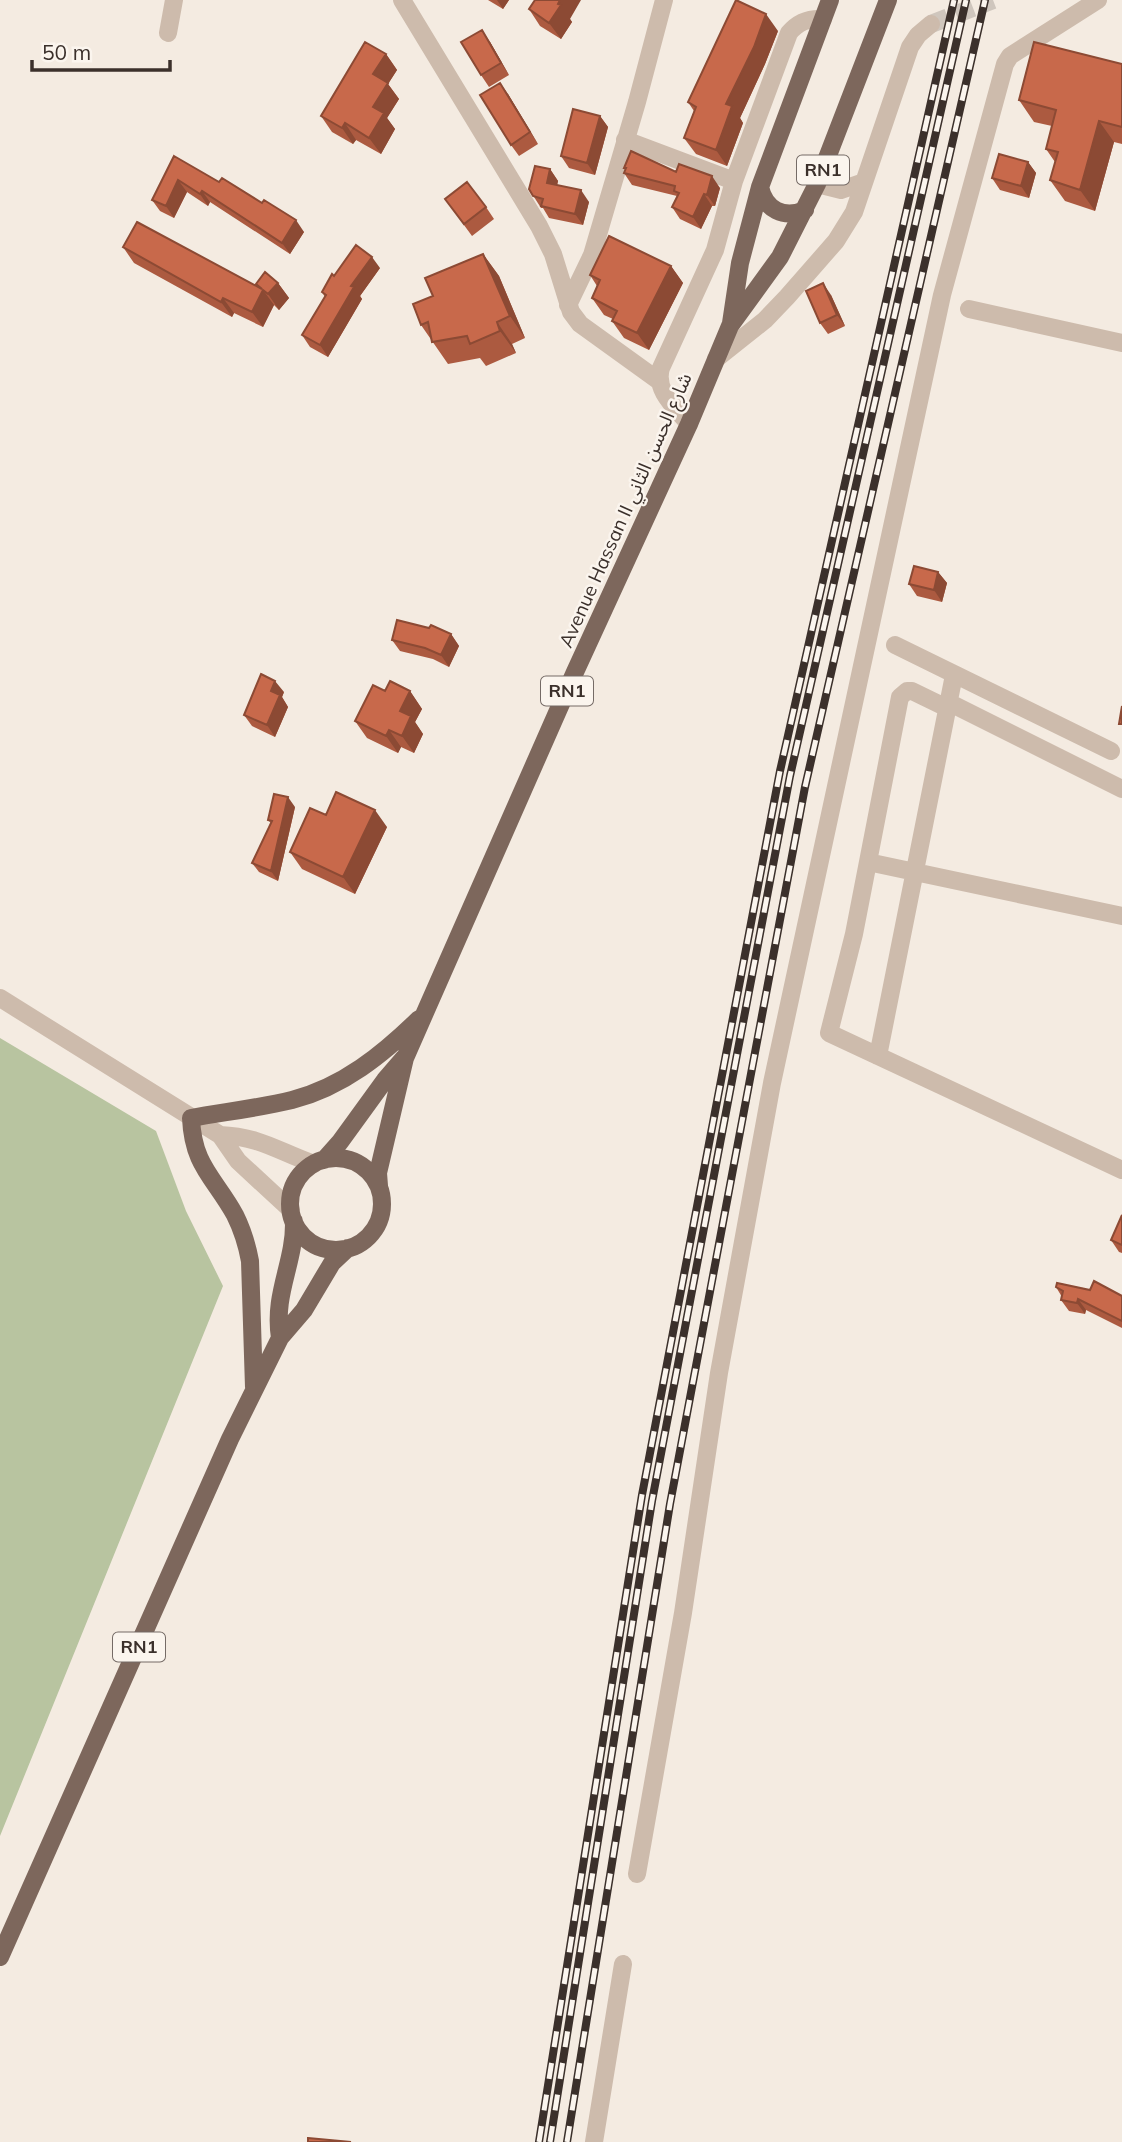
<svg xmlns="http://www.w3.org/2000/svg" width="1122" height="2142" font-family="Mulish,'Noto Sans Arabic',sans-serif">
<style>
.grass{fill:#b8c4a0}
.lines{fill:none;stroke-linecap:round;stroke-linejoin:round}
.minor-tunnel{stroke:#cfc6bd;stroke-width:18;stroke-dasharray:18 9;stroke-linecap:butt}
.minor{stroke:#cdbbac;stroke-width:18}
.primary{stroke:#7d675c;stroke-width:18}
.rail-casing{stroke:#3b302b;stroke-width:8}
.rail{stroke:#fbf5ee;stroke-width:5;stroke-dasharray:16;stroke-linecap:butt}
.wall{fill:#ac5a40}
.shaded-wall{fill:#8c4a34}
.building{fill:#c8694b;stroke:#8c4a34;stroke-width:2}
.labels{text-anchor:middle;stroke-width:5;stroke-linejoin:round;paint-order:stroke}
.shield{fill:#fbf5ee;stroke:#756b66;stroke-width:2}
.shield-label{font-size:18px;font-weight:bold;fill:#3b302b}
.street-label{font-size:19px;fill:#3b302b;stroke:#fbf5ee}
</style>
<rect width="100%" height="100%" fill="#f4ebe1"/>
<!-- grass -->
<path class="grass" d="M 0,1038 L 156,1131 L 186,1211 L 223,1286 L 0,1836 Z"/>
<g class="lines">
<!-- minor-tunnel -->
<path class="minor-tunnel" d="M 931,24 L 993,0"/>
<!-- minor -->
<path class="minor" d="M 402,0 L 539,226 L 553,254 L 571,312 L 580,324 L 659,381
M 168,33 L 174,0
M 625,140 L 734,181
M 817,184 L 841,190 L 864,182
M 568,305 L 592,255 L 637,102 L 664,0
M 969,309 L 1122,343
M 716,359 L 765,320 L 787,297 L 836,241 L 854,212 L 910,47 L 918,35 L 931,24
M 689,424 C 676,408 654,391 661,368 L 715,250 L 734,181 L 789,33 C 798,22 808,18 823,19
M 895,645 L 1111,751
M 950,703 L 1122,789
M 949,709 L 912,691 L 907,691 L 900,697 L 854,934 L 829,1033 L 1122,1170
M 868,862 L 1122,916
M 0,998 L 220,1135 C 261,1137 277,1151 314,1164
M 878,1056 L 954,675
M 220,1135 L 238,1161 L 291,1210
M 637,1874 L 683,1613 L 719,1373 L 772,1083 L 942,295 L 1005,64 L 1010,56 L 1098,0
M 594,2142 L 623,1964"/>
<!-- primary -->
<path class="primary" d="M 760,187 C 765,210 784,219 805,210
M 731,323 L 740,263 L 760,187 L 830,0
M290 1204a46 46 0 1 1 92 0a46 46 0 1 1-92 0Z
M 324,1160 L 340,1142 L 385,1080 L 404,1058
M 379,1186 L 378,1173 L 405,1058 L 575,672 L 689,424 L 730,326 L 780,257 L 817,184 L 888,0
M 280,1338 C 273,1293 295,1263 294,1221
M 254,1387 L 250,1261 C 247,1245 242,1229 235,1215 C 214,1177 193,1166 191,1118 C 224,1112 259,1108 292,1100 C 343,1087 383,1054 419,1019
M 0,1957 L 230,1439 L 280,1338 L 304,1310 L 332,1263 L 348,1248"/>
<defs>
<path id="rail" d="M 539,2142 L 642,1495 L 780,771 L 954,0
M 550,2142 L 652,1501 L 790,776 L 966,0
M 567,2142 L 670,1504 L 805,787 L 985,0"/>
</defs>
<!-- rail casing -->
<use href="#rail" class="rail-casing"/>
<!-- rail -->
<use href="#rail" class="rail"/>
</g>
<!-- wall -->
<path class="wall" d="M 488,0 L 509,0 L 503,9 Z
M 529,9 L 570,19 L 572,22 L 561,39 L 540,26 Z
M 778,31 L 765,64 L 740,118 L 743,123 L 727,166 L 696,154 L 684,138 L 694,111 L 688,102 Z
M 490,42 L 509,75 L 489,87 L 481,75 Z
M 386,54 L 397,70 L 388,84 L 399,99 L 387,118 L 395,129 L 381,154 L 356,140 L 353,144 L 332,132 L 321,116 Z
M 1122,64 L 1122,144 L 1114,142 L 1095,211 L 1065,201 L 1050,180 L 1055,162 L 1046,149 L 1052,126 L 1034,122 L 1019,100 Z
M 508,94 L 538,144 L 519,156 L 511,145 Z
M 600,116 L 608,127 L 595,175 L 569,168 L 561,156 Z
M 174,156 L 304,232 L 290,254 L 210,202 L 208,206 L 187,192 L 174,218 L 160,211 L 152,200 Z
M 1028,162 L 1036,173 L 1029,198 L 1000,190 L 992,178 Z
M 624,168 L 676,172 L 720,188 L 715,206 L 712,206 L 701,229 L 680,219 L 672,207 L 677,196 L 632,185 L 624,173 L 625,170 Z
M 550,169 L 558,181 L 557,185 L 589,202 L 583,225 L 549,218 L 543,208 L 541,208 L 529,189 Z
M 445,199 L 486,207 L 494,219 L 472,236 Z
M 123,247 L 258,287 L 256,284 L 278,283 L 289,298 L 279,310 L 274,305 L 263,327 L 234,313 L 232,317 L 134,263 Z
M 483,254 L 499,276 L 525,338 L 512,344 L 516,353 L 486,366 L 480,358 L 448,364 L 421,325 L 433,296 Z
M 671,266 L 683,283 L 649,350 L 624,338 L 612,321 L 613,319 L 604,315 L 592,298 L 597,286 L 590,275 Z
M 380,268 L 360,296 L 362,299 L 328,357 L 310,347 L 302,335 L 325,297 L 322,292 L 334,276 Z
M 831,295 L 845,326 L 828,334 L 820,323 Z
M 938,572 L 947,583 L 942,602 L 917,596 L 909,584 Z
M 451,634 L 459,646 L 449,667 L 433,659 L 400,651 L 392,640 Z
M 385,691 L 410,691 L 422,709 L 415,722 L 423,734 L 414,753 L 401,747 L 398,753 L 367,738 L 355,721 Z
M 284,692 L 282,697 L 288,707 L 275,737 L 252,726 L 244,715 Z
M 295,807 L 278,881 L 259,872 L 252,863 L 271,823 L 268,820 Z
M 326,815 L 387,827 L 355,894 L 302,869 L 290,852 Z
M 1122,1215 L 1122,1253 L 1119,1252 L 1111,1240 Z
M 1056,1287 L 1090,1290 L 1122,1296 L 1122,1328 L 1086,1310 L 1085,1314 L 1069,1311 L 1061,1300 L 1062,1297 Z"/>
<!-- shaded-wall -->
<path class="shaded-wall" d="M 497,0 L 509,0 L 503,9 Z
M 560,0 L 581,0 L 570,19 L 572,22 L 561,39 L 549,23 Z
M 766,14 L 778,31 L 765,64 L 740,118 L 743,123 L 727,166 L 716,150 L 726,104 Z
M 482,30 L 490,42 L 509,75 L 501,63 Z
M 386,54 L 397,70 L 388,84 L 399,99 L 387,118 L 395,129 L 381,154 L 369,138 L 373,107 L 373,74 Z
M 500,83 L 508,94 L 538,144 L 530,132 Z
M 600,116 L 608,127 L 595,175 L 587,163 Z
M 1099,121 L 1114,142 L 1095,211 L 1080,190 Z
M 345,123 L 356,140 L 353,144 L 342,128 Z
M 1028,162 L 1036,173 L 1029,198 L 1021,186 Z
M 550,169 L 558,181 L 555,194 L 547,183 Z
M 712,176 L 720,188 L 715,206 L 707,195 Z
M 178,180 L 187,192 L 174,218 L 166,206 Z
M 581,190 L 589,202 L 583,225 L 575,214 Z
M 202,191 L 210,202 L 208,206 L 200,194 Z
M 704,194 L 712,206 L 701,229 L 693,217 Z
M 296,220 L 304,232 L 290,254 L 282,243 Z
M 483,254 L 499,276 L 525,338 L 510,316 Z
M 372,257 L 380,268 L 360,296 L 362,299 L 328,357 L 320,345 L 351,286 Z
M 671,266 L 683,283 L 649,350 L 637,333 Z
M 278,283 L 289,298 L 279,310 L 268,294 Z
M 823,283 L 831,295 L 845,326 L 837,315 Z
M 263,290 L 274,305 L 263,327 L 252,312 Z
M 223,298 L 234,313 L 232,317 L 221,302 Z
M 497,322 L 512,344 L 516,353 L 500,331 Z
M 938,572 L 947,583 L 942,602 L 934,590 Z
M 451,634 L 459,646 L 449,667 L 441,655 Z
M 275,681 L 284,692 L 282,697 L 288,707 L 275,737 L 267,725 L 271,691 Z
M 410,691 L 422,709 L 415,722 L 423,734 L 414,753 L 402,736 L 400,711 Z
M 389,730 L 401,747 L 398,753 L 386,736 Z
M 288,797 L 295,807 L 278,881 L 271,871 Z
M 375,810 L 387,827 L 355,894 L 343,877 Z
M 1078,1299 L 1086,1310 L 1085,1314 L 1077,1303 Z"/>
<!-- building -->
<path class="building" d="M 535,0 L 560,0 L 558,4 L 561,5 L 549,23 L 529,9 Z
M 736,0 L 766,14 L 754,47 L 726,104 L 732,106 L 716,150 L 684,138 L 696,107 L 688,102 Z
M 482,30 L 501,63 L 481,75 L 461,42 Z
M 365,42 L 386,54 L 373,74 L 388,83 L 373,107 L 384,113 L 369,138 L 345,123 L 342,128 L 321,116 Z
M 1034,42 L 1122,64 L 1122,127 L 1099,121 L 1080,190 L 1050,180 L 1058,152 L 1046,149 L 1056,110 L 1019,100 Z
M 500,83 L 530,132 L 511,145 L 480,95 Z
M 573,109 L 600,116 L 587,163 L 561,156 Z
M 631,151 L 676,172 L 679,164 L 712,176 L 707,195 L 704,194 L 693,217 L 672,207 L 679,193 L 674,191 L 675,186 L 624,173 L 626,168 L 624,168 Z
M 999,154 L 1028,162 L 1021,186 L 992,178 Z
M 174,156 L 219,182 L 222,178 L 262,203 L 264,200 L 296,220 L 282,243 L 202,191 L 200,194 L 178,180 L 166,206 L 152,200 Z
M 535,166 L 550,169 L 547,183 L 581,190 L 575,214 L 541,206 L 543,199 L 533,196 L 529,189 Z
M 467,182 L 486,207 L 464,224 L 445,199 Z
M 137,222 L 262,289 L 256,284 L 265,272 L 278,283 L 268,294 L 263,290 L 252,312 L 223,298 L 221,302 L 123,247 Z
M 609,236 L 671,266 L 637,333 L 612,321 L 617,311 L 592,298 L 600,280 L 590,275 Z
M 356,245 L 372,257 L 351,286 L 354,287 L 320,345 L 302,335 L 326,295 L 322,292 L 332,274 L 334,276 Z
M 483,254 L 510,316 L 497,322 L 500,331 L 470,344 L 467,336 L 432,342 L 428,322 L 421,325 L 413,304 L 433,296 L 425,278 Z
M 823,283 L 837,315 L 820,323 L 806,291 Z
M 914,566 L 938,572 L 934,590 L 909,584 Z
M 397,620 L 429,628 L 431,625 L 451,634 L 441,655 L 425,648 L 392,640 Z
M 261,674 L 275,681 L 271,691 L 280,695 L 267,725 L 244,715 Z
M 390,681 L 410,691 L 400,711 L 411,716 L 402,736 L 389,730 L 386,736 L 355,721 L 373,685 L 385,691 Z
M 1122,706 L 1122,724 L 1119,724 Z
M 336,792 L 375,810 L 343,877 L 290,852 L 310,808 L 326,815 Z
M 274,794 L 288,797 L 271,871 L 252,863 L 272,821 L 268,820 Z
M 1122,1215 L 1122,1245 L 1111,1240 Z
M 1094,1281 L 1122,1296 L 1122,1321 L 1078,1299 L 1077,1303 L 1061,1300 L 1063,1291 L 1056,1287 L 1057,1283 L 1090,1290 Z
M 308,2138 L 351,2142 L 308,2142 Z"/>
<g class="labels">
<!-- shield labels -->
<g class="shield">
<rect x="797" y="155.5" width="52" height="29" rx="5"/>
<rect x="541" y="676.5" width="52" height="29" rx="5"/>
<rect x="113" y="1632.5" width="52" height="29" rx="5"/>
</g>
<g class="shield-label">
<text x="823" y="176">RN1</text>
<text x="567" y="697">RN1</text>
<text x="139" y="1653">RN1</text>
</g>
<!-- street labels -->
<g class="street-label">
<text transform="translate(625 510) rotate(-66)" y="7">Avenue Hassan II شارع الحسن الثاني</text>
</g>
</g>
<!-- scale -->
<path d="M32 60v10h138v-10" fill="none" stroke="#3b302b" stroke-width="3.5"/>
<text x="42" y="60" font-size="21" fill="#3b302b" stroke="#fbf5ee" stroke-width="5" paint-order="stroke">50 m</text>
</svg>
